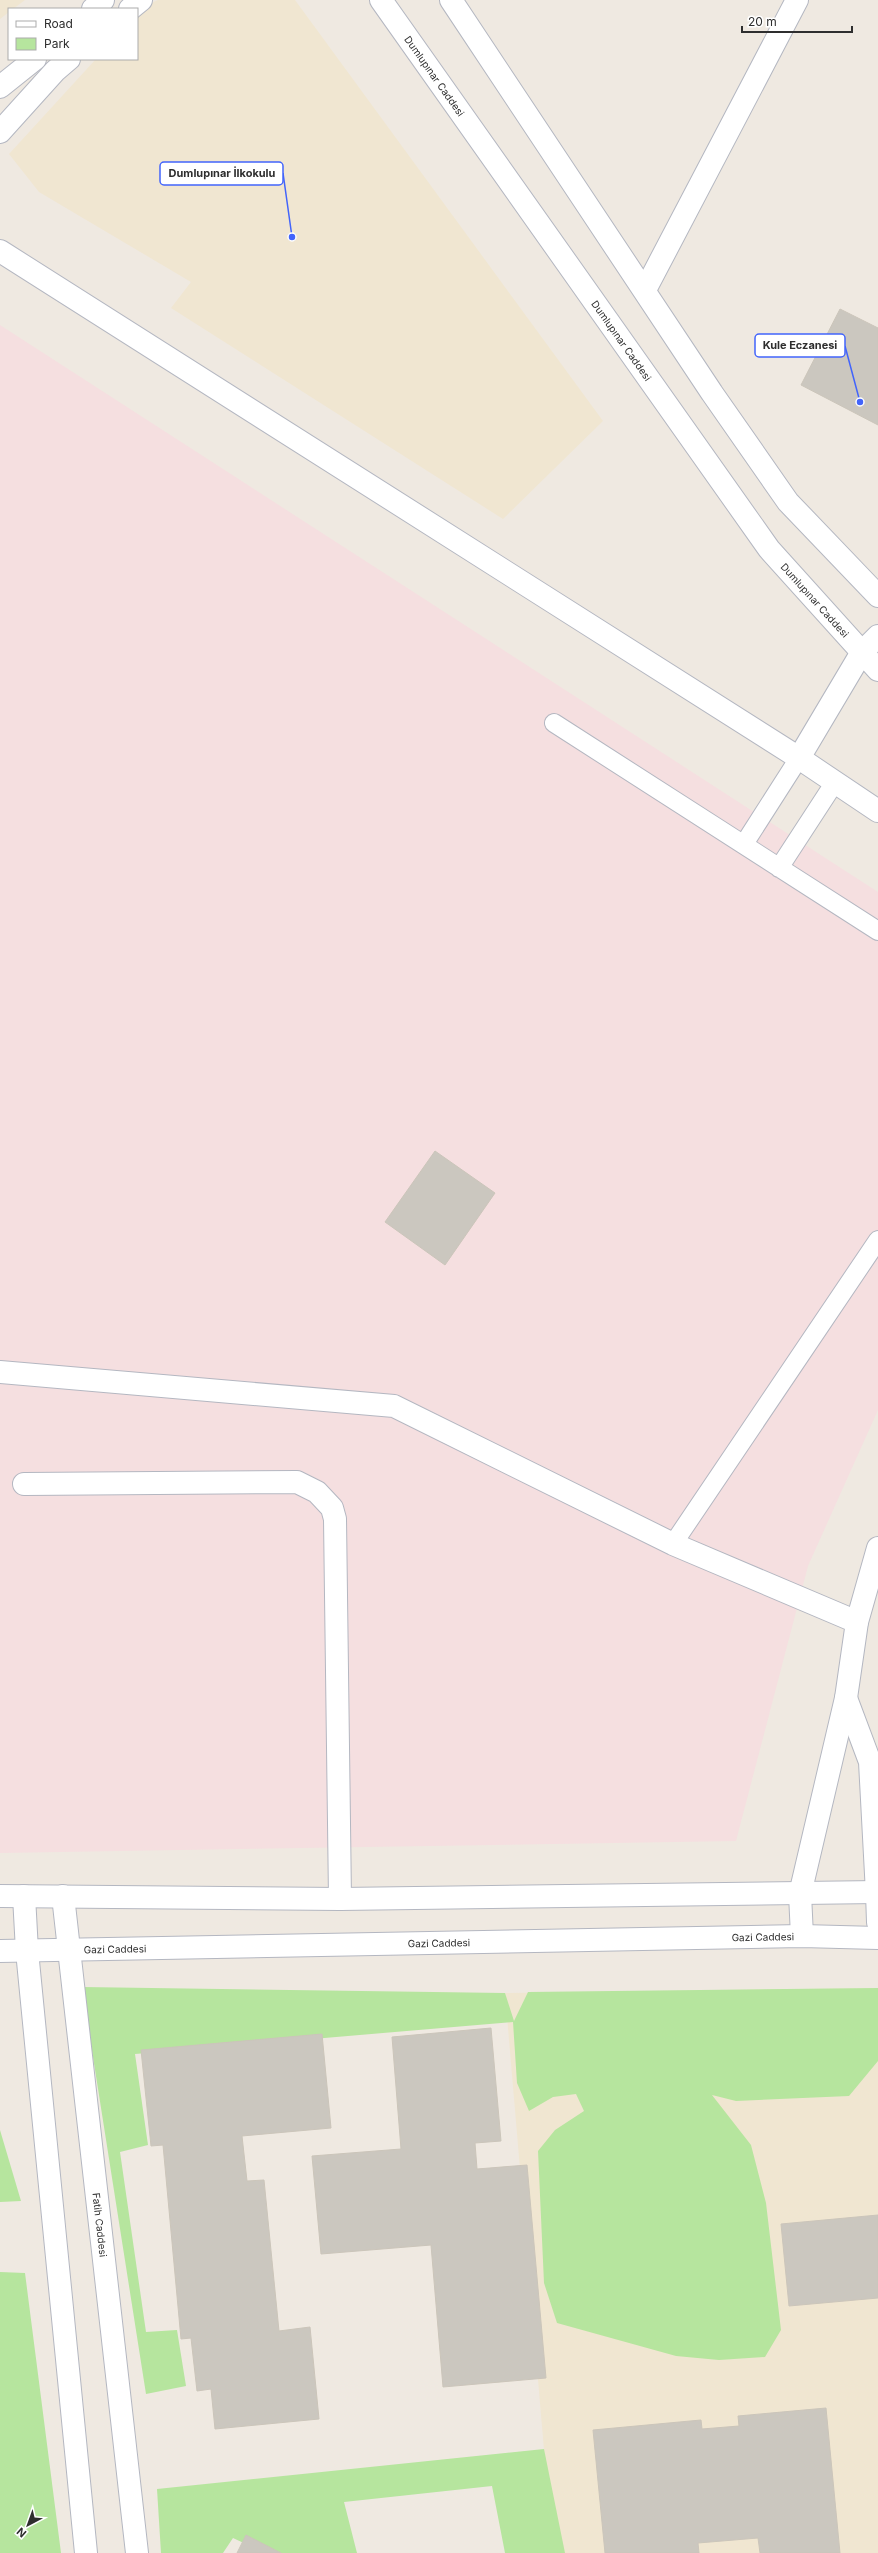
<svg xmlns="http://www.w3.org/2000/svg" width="878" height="2553" font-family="Inter,sans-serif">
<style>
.education{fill:#f0e6d1}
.medical{fill:#f5dfe0}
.green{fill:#b6e59e}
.building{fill:#cbc7bf;stroke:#cbc5ba}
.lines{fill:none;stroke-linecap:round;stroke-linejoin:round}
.service-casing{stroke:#b4b7c1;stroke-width:20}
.minor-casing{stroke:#b4b7c1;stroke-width:24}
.tertiary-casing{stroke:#b4b7c1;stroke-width:24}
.secondary-casing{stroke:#b4b7c1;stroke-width:24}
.service{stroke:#fff;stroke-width:18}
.minor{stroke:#fff;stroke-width:22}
.tertiary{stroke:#fff;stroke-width:22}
.secondary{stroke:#fff;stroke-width:22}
.labels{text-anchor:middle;stroke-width:3;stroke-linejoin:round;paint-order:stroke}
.street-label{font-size:10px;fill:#2e2e2e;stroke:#fff}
.leader{fill:none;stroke:#4264fb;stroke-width:1.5}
.callout-dot{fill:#4264fb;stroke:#fff;stroke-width:1.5}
.callout{fill:#fff;stroke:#4264fb;stroke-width:1.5}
.callout-label{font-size:11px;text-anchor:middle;font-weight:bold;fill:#2e2e2e}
</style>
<rect width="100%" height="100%" fill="#efe9e1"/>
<!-- education -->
<path class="education" d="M 0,0 L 25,0 L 13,9 L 9,9 L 9,12 L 0,19 Z
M 158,0 L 295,0 L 603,421 L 503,519 L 171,308 L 191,282 L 39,192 L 9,154 L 96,59 L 137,59 L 137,14 L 145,6 Z
M 878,1988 L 878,2553 L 562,2553 L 547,2485 L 505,1993 Z"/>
<!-- medical -->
<path class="medical" d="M 0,325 L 878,892 L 878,1410 L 808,1566 L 736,1841 L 0,1853 Z"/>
<!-- green -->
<path class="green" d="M 82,1987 L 505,1993 L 514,2021 L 528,1992 L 878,1988 L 878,2061 L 849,2096 L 736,2101 L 712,2095 L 751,2145 L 766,2203 L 781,2330 L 765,2357 L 719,2360 L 676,2356 L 557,2323 L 544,2283 L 538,2151 L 555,2130 L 584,2111 L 576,2094 L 553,2097 L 529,2111 L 517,2083 L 513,2022 L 135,2054 L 148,2145 L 120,2152 L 146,2332 L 177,2330 L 186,2386 L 146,2394 Z
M 0,2130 L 21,2201 L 0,2202 Z
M 0,2272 L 25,2273 L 61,2553 L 0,2553 Z
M 544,2449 L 565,2553 L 505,2553 L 492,2486 L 344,2502 L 357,2553 L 265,2553 L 233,2538 L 223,2553 L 161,2553 L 157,2489 Z"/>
<!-- building -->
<path class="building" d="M 840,309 L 878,328 L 878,425 L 801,385 Z
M 435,1151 L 495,1193 L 445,1265 L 385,1222 Z
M 491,2028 L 501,2141 L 475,2143 L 477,2169 L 527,2165 L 546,2378 L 443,2387 L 431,2245 L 321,2254 L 312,2156 L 401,2149 L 392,2037 Z
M 322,2034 L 331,2128 L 242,2136 L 247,2181 L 264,2180 L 279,2331 L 310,2327 L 319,2419 L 215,2429 L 211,2389 L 197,2391 L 191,2338 L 181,2339 L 163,2145 L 151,2146 L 141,2050 Z
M 878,2215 L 878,2298 L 789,2306 L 781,2224 Z
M 826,2408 L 840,2553 L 760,2553 L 758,2538 L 698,2543 L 699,2553 L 605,2553 L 593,2430 L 701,2420 L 702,2429 L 739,2426 L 738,2416 Z
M 246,2535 L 281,2553 L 237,2553 Z"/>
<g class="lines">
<defs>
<path id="service" d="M 554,723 L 878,931
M 744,844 L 799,758
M 779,868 L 835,782
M 673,1544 L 878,1240"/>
<path id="minor" d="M 645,290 L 797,0
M 799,758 L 862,652 L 878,636
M 0,1372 L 394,1406 L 673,1544 L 857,1622
M 24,1484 L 297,1482 L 317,1492 L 332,1508 L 335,1519 L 340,1899"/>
<g id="tertiary">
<path d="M 93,9 L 103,0"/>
<path d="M 130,9 L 141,0"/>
<path d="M 0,87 L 35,59"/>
<path d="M 0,132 L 55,71 L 69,59"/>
<path d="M 0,251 L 799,758 L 878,811"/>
<path d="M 877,1893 L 878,1922"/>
<path d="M 800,1894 L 802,1936"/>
<path d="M 0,1896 L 340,1899 L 878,1892"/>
<path id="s1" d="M 0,1951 L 802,1936 L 878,1938"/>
</g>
<g id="secondary">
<path id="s2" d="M 381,0 L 769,549 L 878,670"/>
<path d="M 451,0 L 712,393 L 788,502 L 878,596"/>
<path d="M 846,1698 L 870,1762 L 877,1893"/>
<path d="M 800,1894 L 846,1698 L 857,1622 L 878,1548"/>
<path d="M 24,1896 L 27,1951 L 86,2553"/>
<path id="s3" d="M 63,1896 L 137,2553"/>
</g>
</defs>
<!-- service casing -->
<use href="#service" class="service-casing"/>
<!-- minor casing -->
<use href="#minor" class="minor-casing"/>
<!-- tertiary casing -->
<use href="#tertiary" class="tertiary-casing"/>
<!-- secondary casing -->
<use href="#secondary" class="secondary-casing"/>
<!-- service -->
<use href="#service" class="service"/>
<!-- minor -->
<use href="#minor" class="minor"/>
<!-- tertiary -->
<use href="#tertiary" class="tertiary"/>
<!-- secondary -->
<use href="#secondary" class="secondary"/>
</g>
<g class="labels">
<!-- street labels -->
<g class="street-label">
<text dy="4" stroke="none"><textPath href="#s2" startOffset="93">Dumlupınar Caddesi</textPath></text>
<text dy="4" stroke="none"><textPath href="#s2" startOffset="417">Dumlupınar Caddesi</textPath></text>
<text dy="4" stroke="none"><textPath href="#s2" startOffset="741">Dumlupınar Caddesi</textPath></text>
<text dy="4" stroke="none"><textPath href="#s1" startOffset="763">Gazi Caddesi</textPath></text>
<text dy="4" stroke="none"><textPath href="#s1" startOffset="439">Gazi Caddesi</textPath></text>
<text dy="4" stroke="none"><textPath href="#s1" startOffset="115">Gazi Caddesi</textPath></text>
<text dy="4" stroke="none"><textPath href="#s3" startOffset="331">Fatih Caddesi</textPath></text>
</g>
</g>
<!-- callouts -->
<path class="leader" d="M292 237L283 173M860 402L845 346"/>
<g class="callout-dot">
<circle cx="292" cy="237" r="4"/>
<circle cx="860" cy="402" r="4"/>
</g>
<g class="callout">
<rect x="160" y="162" width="123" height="23" rx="4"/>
<rect x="755" y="334" width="90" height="23" rx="4"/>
</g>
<g class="callout-label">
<text x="222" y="177">Dumlupınar İlkokulu</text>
<text x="800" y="349">Kule Eczanesi</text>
</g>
<!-- legend -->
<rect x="8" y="8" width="130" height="52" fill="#ffffff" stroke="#ababab"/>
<rect x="16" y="21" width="20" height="6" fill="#ffffff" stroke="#ababab"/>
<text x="44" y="28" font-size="12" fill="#2e2e2e">Road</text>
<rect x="16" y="38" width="20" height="12" fill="#b6e59e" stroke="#ababab"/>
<text x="44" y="48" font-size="12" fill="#2e2e2e">Park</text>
<!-- north arrow -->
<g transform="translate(28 2525) rotate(221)" stroke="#ffffff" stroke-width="3" paint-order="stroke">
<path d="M0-3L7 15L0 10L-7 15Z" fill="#2e2e2e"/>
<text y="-6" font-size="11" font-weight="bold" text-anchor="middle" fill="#2e2e2e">N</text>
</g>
<!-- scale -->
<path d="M742 26v6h110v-6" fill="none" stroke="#2e2e2e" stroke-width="2"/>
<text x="748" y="26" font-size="12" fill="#2e2e2e" stroke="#ffffff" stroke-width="3" paint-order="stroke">20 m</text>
</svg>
